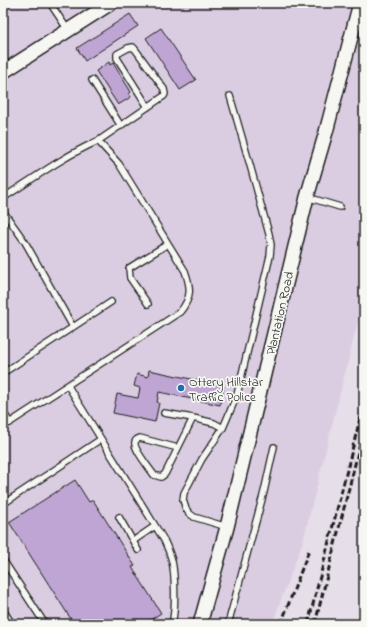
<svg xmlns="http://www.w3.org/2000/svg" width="367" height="627" font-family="'Indie Flower',sans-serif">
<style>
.built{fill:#dacde2}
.building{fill:#bfa5d3;stroke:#1c1c1c}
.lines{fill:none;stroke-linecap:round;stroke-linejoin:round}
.service-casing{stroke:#1c1c1c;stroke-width:8}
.tertiary-casing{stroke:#1c1c1c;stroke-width:16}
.service{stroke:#f6f6f2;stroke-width:5.5}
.tertiary{stroke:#f6f6f2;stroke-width:13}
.rail{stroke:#1c1c1c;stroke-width:3;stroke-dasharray:6 3;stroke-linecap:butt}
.poi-dot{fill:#1f6fb2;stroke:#f6f6f2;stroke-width:1.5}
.labels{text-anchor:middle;stroke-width:3.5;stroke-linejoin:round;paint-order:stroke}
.street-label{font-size:13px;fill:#1c1c1c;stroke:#f6f6f2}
.poi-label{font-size:13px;fill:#1c1c1c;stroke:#f6f6f2;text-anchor:start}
</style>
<rect width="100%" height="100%" fill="#e6dee9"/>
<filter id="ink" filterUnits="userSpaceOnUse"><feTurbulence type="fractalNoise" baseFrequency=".025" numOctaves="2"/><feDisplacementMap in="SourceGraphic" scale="8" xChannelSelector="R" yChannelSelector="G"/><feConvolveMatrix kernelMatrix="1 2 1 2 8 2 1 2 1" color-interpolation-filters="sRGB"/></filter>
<g filter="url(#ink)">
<!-- built -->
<path class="built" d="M 3,3 L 364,3 L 364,297 L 303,541 L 272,624 L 3,624 Z"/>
<!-- building -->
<path class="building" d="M 130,14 L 138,26 L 85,61 L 77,48 Z
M 161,28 L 196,80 L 180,90 L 146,38 Z
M 109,62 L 110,65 L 113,63 L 131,92 L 129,94 L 131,97 L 118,105 L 96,71 Z
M 149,370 L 224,386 L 220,405 L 159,392 L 157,402 L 159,403 L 155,422 L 113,413 L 117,394 L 138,398 L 140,388 L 134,386 L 137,374 L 148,377 Z
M 75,480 L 89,502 L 93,500 L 135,566 L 132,567 L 161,613 L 144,624 L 74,624 L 9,522 Z
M 354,620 L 364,622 L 364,624 L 353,624 Z"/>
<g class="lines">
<defs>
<path id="service" d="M 50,3 L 68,30
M 92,80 L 121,126
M 98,141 C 120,126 142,111 164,96 L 165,94 L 164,89 L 135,49 L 133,47 L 128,48 L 117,54 L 117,58 L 148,107
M 307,197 L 340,207
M 3,198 C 34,178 64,156 98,141 L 119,164 L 185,271 C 191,288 192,297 180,312 L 3,427
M 3,211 L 25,242 L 73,327
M 148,304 L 130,278 L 129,268 L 168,244
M 3,373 L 111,302
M 68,386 L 164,540 C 167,547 170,553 172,561 C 175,576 176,608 172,624
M 3,412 L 10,423
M 164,413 L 193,418
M 178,448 L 140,438 C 137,439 136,439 135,442 C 133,448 150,469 154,475 L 161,477 L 165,474 L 193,418 L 214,423 L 223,428
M 3,504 L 101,439
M 119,517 L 138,550
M 227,527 L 194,517 L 189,513 L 186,509 L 183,500 L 184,493 L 202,459 L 223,428 L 237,395 L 270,256 L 271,245 L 269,234 L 250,165 L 230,96
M 133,541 L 155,526
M 3,560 L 45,624
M 3,610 L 12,624
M 228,624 L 264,492 L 274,447"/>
<path id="tertiary" d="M 3,72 L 111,3
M 200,624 L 227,527 L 307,197 L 326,132 L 360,3"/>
</defs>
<!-- service casing -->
<use href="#service" class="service-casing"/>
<!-- tertiary casing -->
<use href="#tertiary" class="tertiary-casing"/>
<!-- service -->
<use href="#service" class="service"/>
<!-- tertiary -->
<use href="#tertiary" class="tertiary"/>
<!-- rail -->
<path class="rail" d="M 281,624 L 309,550
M 308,624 L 364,403
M 315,624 L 364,428"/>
</g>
</g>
<!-- markers -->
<circle class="poi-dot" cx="181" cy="388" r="4"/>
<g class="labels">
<!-- street labels -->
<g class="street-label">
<text transform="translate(279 313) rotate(-77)" y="5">Plantation Road</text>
</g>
<!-- poi labels -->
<g class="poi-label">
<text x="189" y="386">Ottery Hillstar<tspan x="189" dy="15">Traffic Police</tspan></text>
</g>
</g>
<!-- margin -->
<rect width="367" height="627" fill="none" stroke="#f6f6f2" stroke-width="16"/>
<rect x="8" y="8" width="351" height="611" fill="none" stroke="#1c1c1c" stroke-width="1.5" filter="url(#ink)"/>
</svg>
